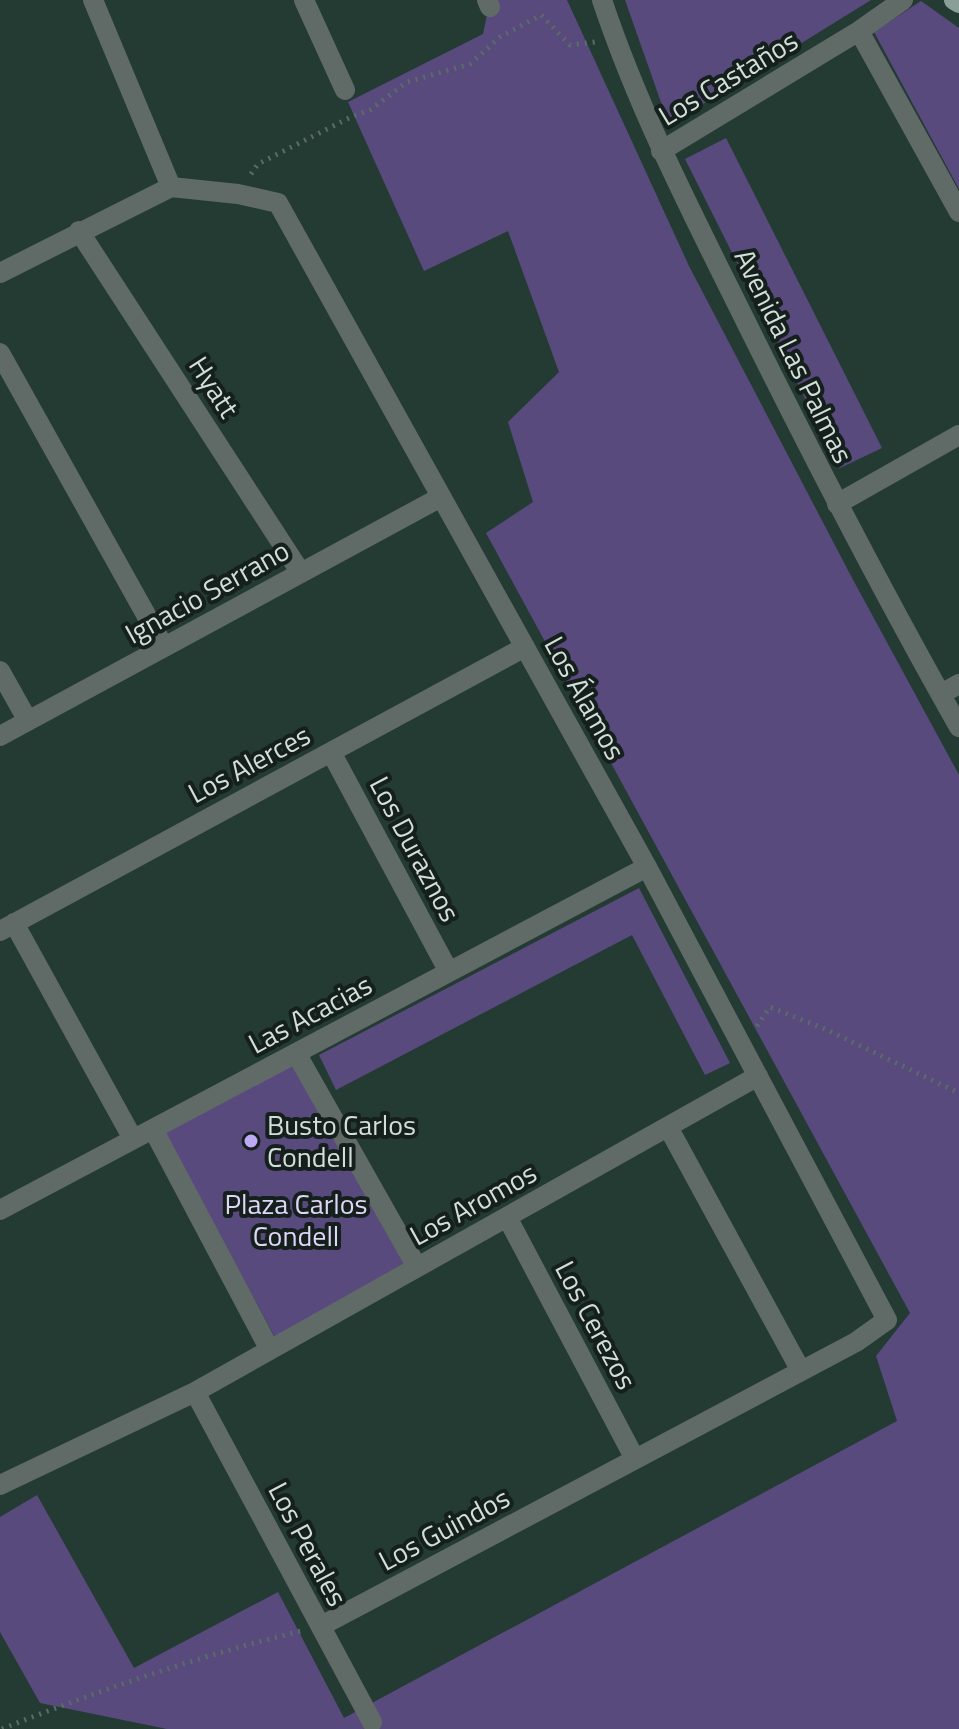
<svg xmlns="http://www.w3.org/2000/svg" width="959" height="1729" font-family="'Titillium Web',sans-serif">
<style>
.green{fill:#594a7e}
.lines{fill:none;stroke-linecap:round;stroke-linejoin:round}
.path{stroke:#596d67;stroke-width:5;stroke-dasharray:2 6;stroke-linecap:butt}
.minor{stroke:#606b67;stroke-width:20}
.major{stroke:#899f98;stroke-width:20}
.poi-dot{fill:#bea9f5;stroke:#151f1c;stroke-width:3}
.labels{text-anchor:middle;stroke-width:8;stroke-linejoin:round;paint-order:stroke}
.street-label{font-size:28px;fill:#d1deda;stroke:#151f1c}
.poi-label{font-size:28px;fill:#d1deda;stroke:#151f1c;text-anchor:start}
.park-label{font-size:28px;fill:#ded6f7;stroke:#151f1c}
</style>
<rect width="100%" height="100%" fill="#243b34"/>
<!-- green -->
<path class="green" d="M 490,0 L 567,0 L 689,266 L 851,576 L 959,775 L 959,1729 L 167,1729 L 40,1703 L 0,1632 L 0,1517 L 37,1495 L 134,1668 L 278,1592 L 344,1718 L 897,1421 L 876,1356 L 910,1313 L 486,533 L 533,502 L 508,422 L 559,372 L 508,231 L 424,271 L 348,102 L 483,34 Z
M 625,0 L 871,0 L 669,125 Z
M 921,1 L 959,28 L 959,189 L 874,32 Z
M 726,138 L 882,448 L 840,468 L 685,159 Z
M 639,888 L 730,1063 L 705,1075 L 632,935 L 336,1090 L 319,1055 Z
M 292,1061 L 408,1266 L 276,1339 L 161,1129 Z"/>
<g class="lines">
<!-- path -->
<path class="path" d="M 251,174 L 258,164 L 351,117 L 370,110 L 407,82 L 470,64 L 500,37 L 541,15 L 570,45 L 595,42
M 757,1026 L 770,1007 L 825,1029 L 959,1093
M 2,1729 C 99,1690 199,1656 301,1631"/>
<!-- minor -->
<path class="minor" d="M 93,0 L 171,187
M 304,0 L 345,90
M 487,0 L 490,7
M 602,0 C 639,111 693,215 745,320 C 813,457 883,593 959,727
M 859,31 L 959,212
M 661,151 L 859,31 L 903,0
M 171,187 L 238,194 L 278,203 L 647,867 L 887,1320 L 856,1342 L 321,1626
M 79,231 L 301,573
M 0,273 L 171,187
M 0,353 L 164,647
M 837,504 L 959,435
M 0,671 L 28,721
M 941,694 L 959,684
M 0,736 L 441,497
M 331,752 L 449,972
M 14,923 L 133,1139
M 0,931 L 525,647
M 296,1053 L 417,1267
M 668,1127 L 801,1371
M 153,1129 L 270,1350
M 0,1210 L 647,867
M 507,1217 L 635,1459
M 195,1392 L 372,1722
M 0,1485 L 195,1392 L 758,1076"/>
<!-- major -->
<path class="major" d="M 954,0 L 959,3"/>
</g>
<!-- markers -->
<circle class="poi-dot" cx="251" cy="1141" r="8"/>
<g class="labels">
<!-- street labels -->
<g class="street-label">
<text transform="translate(728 78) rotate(-31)" y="10">Los Castaños</text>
<text transform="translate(794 356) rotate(64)" y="10">Avenida Las Palmas</text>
<text transform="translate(214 387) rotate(57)" y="10">Hyatt</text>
<text transform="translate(207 592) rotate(-29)" y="10">Ignacio Serrano</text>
<text transform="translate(585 698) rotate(61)" y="10">Los Álamos</text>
<text transform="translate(249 764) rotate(-28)" y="10">Los Alerces</text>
<text transform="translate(415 849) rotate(62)" y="10">Los Duraznos</text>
<text transform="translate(310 1014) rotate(-28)" y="10">Las Acacias</text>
<text transform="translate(473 1204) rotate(-29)" y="10">Los Aromos</text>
<text transform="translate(596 1325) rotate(62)" y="10">Los Cerezos</text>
<text transform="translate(444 1529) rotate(-28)" y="10">Los Guindos</text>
<text transform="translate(308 1544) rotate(62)" y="10">Los Perales</text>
</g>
<!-- poi labels -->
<g class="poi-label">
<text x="267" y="1135">Busto Carlos<tspan x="267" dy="32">Condell</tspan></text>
</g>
<!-- park labels -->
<g class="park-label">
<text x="296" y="1214">Plaza Carlos<tspan x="296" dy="32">Condell</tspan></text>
</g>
</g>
</svg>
